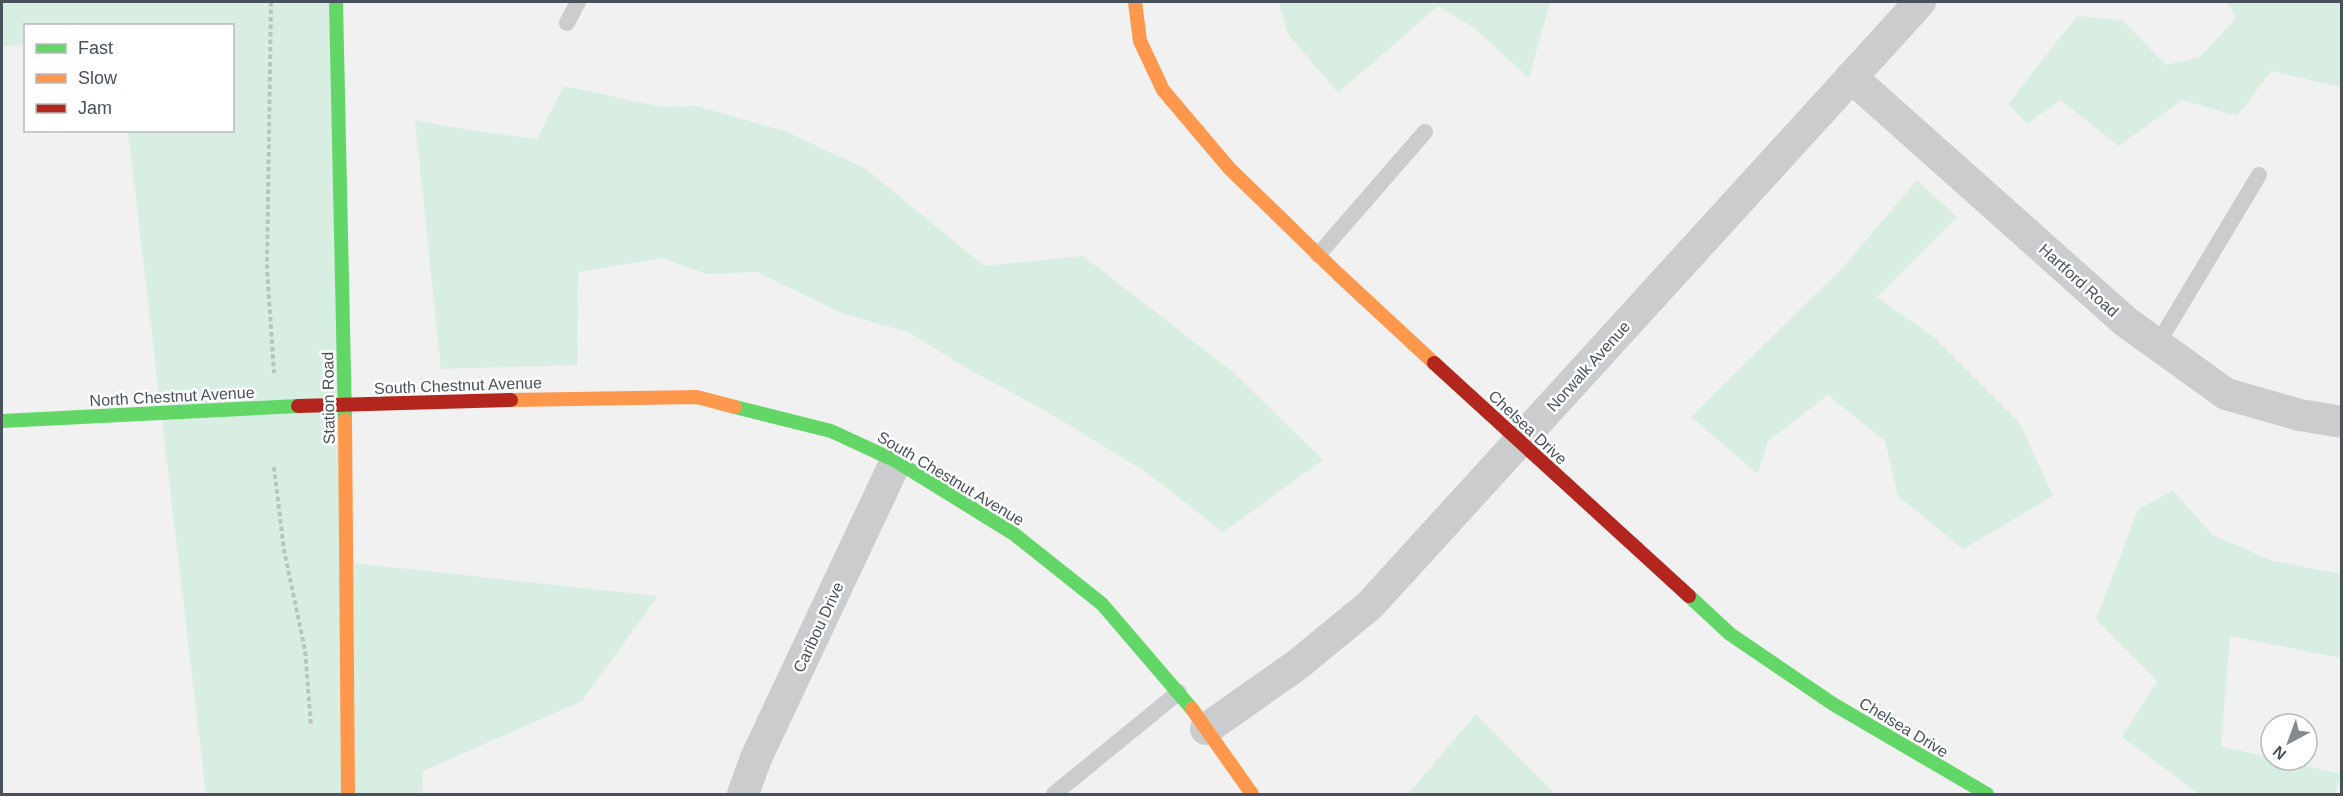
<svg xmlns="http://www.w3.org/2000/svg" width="2343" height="796" font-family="Arial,sans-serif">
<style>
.green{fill:#d8eee2}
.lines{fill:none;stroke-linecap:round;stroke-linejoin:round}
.path{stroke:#bac3c1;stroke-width:4;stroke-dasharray:4.5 3;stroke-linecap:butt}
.lane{stroke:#cbccce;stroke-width:16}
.street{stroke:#cbccce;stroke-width:32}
.fast{stroke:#63d668;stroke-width:14}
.slow{stroke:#ff974d;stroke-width:14}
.jam{stroke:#b3261e;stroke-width:14}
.labels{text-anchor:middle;stroke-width:5;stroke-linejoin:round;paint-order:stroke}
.street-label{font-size:16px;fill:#49525c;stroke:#fff}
</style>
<rect width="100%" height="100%" fill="#f1f1f1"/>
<!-- green -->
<path class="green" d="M 2,2 L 338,2 L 351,563 L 658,596 L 582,701 L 423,771 L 422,794 L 206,794 L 128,131 L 232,130 L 232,26 L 26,26 L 25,44 L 2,47 Z
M 1279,2 L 1550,2 L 1529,78 L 1474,28 L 1438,6 L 1338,93 L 1287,33 Z
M 2227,2 L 2341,2 L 2341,87 L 2271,71 L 2237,116 L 2182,100 L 2119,146 L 2060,100 L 2027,124 L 2008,104 L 2077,16 L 2122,20 L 2166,65 L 2200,57 L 2236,18 Z
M 564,86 L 662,107 L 697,106 L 787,132 L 866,169 L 984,266 L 1083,256 L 1233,372 L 1323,460 L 1223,532 L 1146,472 L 1044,410 L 970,370 L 908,332 L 841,313 L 758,272 L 706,274 L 662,258 L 578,272 L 577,365 L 441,369 L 415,120 L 475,131 L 537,139 Z
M 1917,180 L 1957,217 L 1877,297 L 1935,338 L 2019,422 L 2053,496 L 1963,549 L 1898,496 L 1885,441 L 1828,395 L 1768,441 L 1758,474 L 1691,417 L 1845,265 Z
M 2173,490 L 2212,535 L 2273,561 L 2341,574 L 2341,658 L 2230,636 L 2221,746 L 2271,758 L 2271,760 L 2280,760 L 2341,774 L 2335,794 L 2199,794 L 2122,737 L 2157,681 L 2096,619 L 2138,510 Z
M 1476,714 L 1555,794 L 1408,794 Z"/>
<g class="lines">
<!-- path -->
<path class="path" d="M 271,2 L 267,268 L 274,373
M 274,467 L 284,550 L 305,650 L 311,725"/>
<!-- lane -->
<path class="lane" d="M 567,23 L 578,2
M 1318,255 L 1425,132
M 2157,345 L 2259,175
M 1054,794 L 1179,692"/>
<!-- street -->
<path class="street" d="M 1851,77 L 2126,322 L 2226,394 L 2300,415 L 2342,422
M 1206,729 L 1297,665 L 1370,605 L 1920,2
M 743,794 L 756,758 L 896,461"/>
<!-- fast -->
<path class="fast" d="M 336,2 L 345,420
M 735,407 L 831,431 L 896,461 L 1014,534 L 1102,604 L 1192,709
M 2,421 L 298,406
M 1689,596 L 1730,634 L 1833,704 L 1987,794"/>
<!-- slow -->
<path class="slow" d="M 1135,2 L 1140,41 L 1163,90 L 1229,168 L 1338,274 L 1434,363
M 511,400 L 697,397 L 735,407
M 345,420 L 348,794
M 1192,709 L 1252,794"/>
<!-- jam -->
<path class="jam" d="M 1434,363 L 1689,596
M 298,406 L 511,400"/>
</g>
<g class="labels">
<!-- street labels -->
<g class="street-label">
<text transform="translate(2079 280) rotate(42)" y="6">Hartford Road</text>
<text transform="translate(1588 366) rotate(-48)" y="6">Norwalk Avenue</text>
<text transform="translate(458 385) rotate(-2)" y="6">South Chestnut Avenue</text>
<text transform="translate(172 396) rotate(-3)" y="6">North Chestnut Avenue</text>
<text transform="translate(328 398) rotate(-91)" y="6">Station Road</text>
<text transform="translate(1528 427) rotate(43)" y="6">Chelsea Drive</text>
<text transform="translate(951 478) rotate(31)" y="6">South Chestnut Avenue</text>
<text transform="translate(818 627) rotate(-65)" y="6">Caribou Drive</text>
<text transform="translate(1904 727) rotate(31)" y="6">Chelsea Drive</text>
</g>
</g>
<!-- border -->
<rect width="2343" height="796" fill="none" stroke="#49525c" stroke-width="6"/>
<!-- legend -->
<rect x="24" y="24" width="210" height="108" fill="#ffffff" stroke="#b6babe" stroke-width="1.5"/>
<rect x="36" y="44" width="30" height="9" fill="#63d668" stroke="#b6babe" stroke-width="1.5"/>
<text x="78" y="54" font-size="18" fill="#49525c">Fast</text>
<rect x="36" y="74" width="30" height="9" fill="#ff974d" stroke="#b6babe" stroke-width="1.5"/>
<text x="78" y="84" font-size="18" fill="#49525c">Slow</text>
<rect x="36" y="104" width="30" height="9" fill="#b3261e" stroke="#b6babe" stroke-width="1.5"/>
<text x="78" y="114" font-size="18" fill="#49525c">Jam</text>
<!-- north arrow -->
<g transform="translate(2289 742) rotate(221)"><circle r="28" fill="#ffffff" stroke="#b6babe" stroke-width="1.5"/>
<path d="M0-4.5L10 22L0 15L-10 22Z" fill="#848a90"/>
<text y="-9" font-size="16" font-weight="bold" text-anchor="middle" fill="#49525c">N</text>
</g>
</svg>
